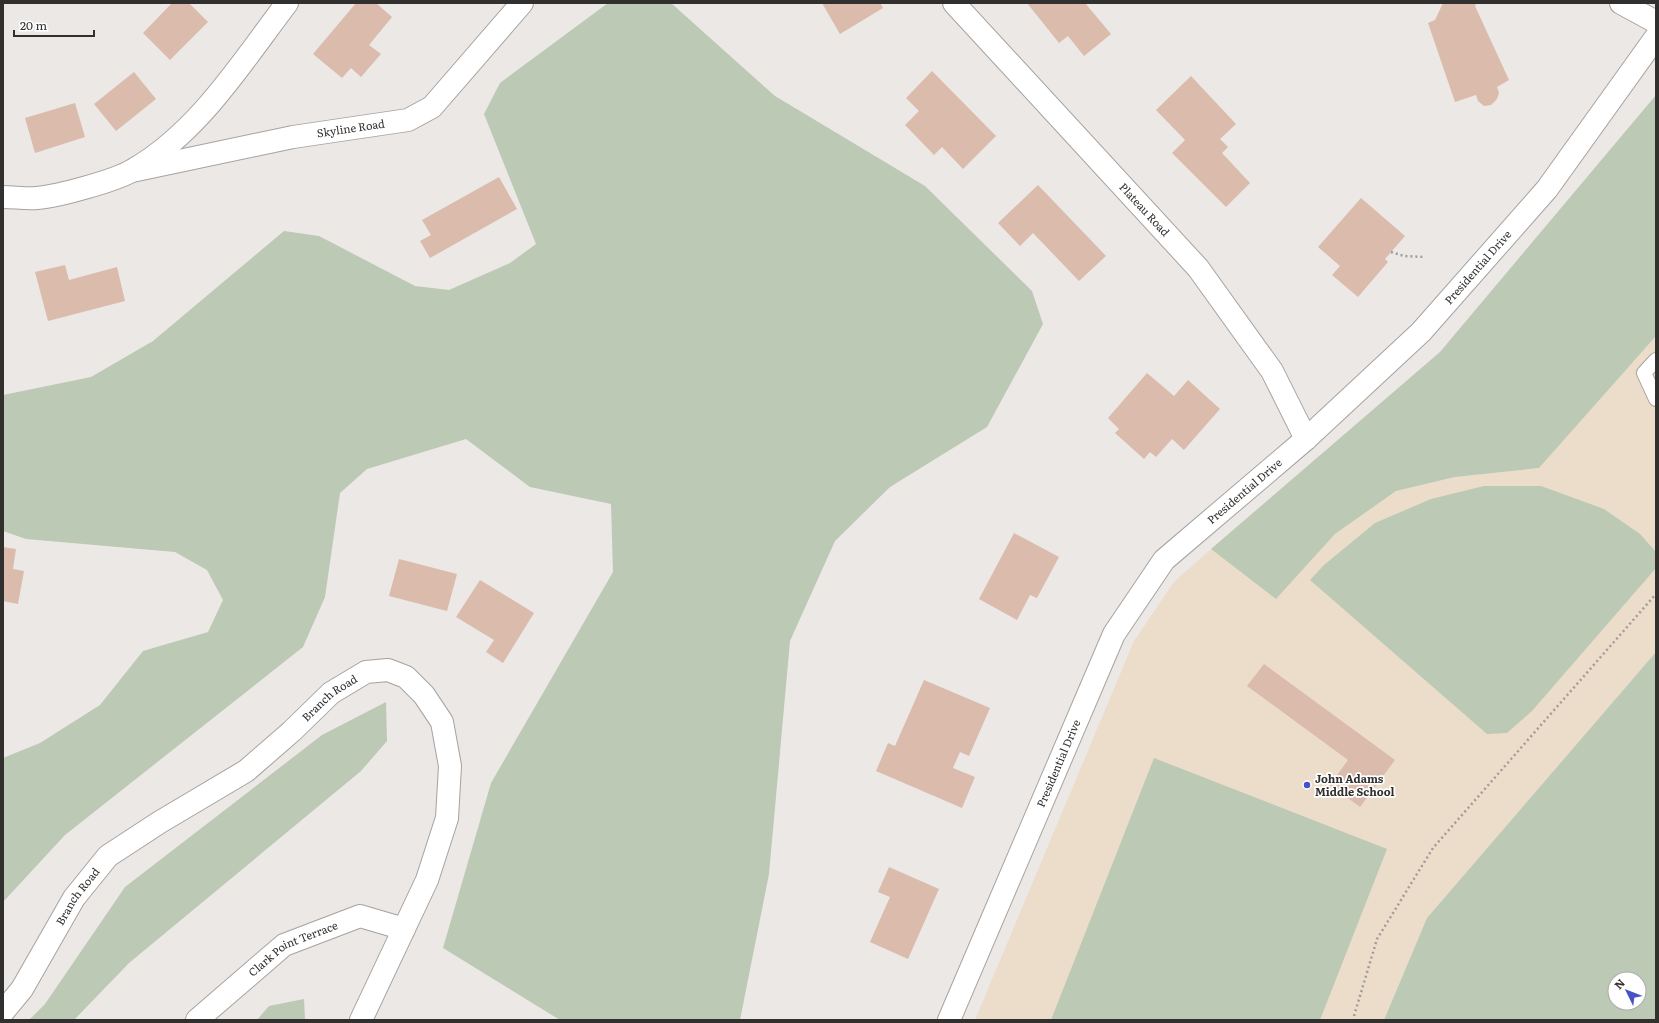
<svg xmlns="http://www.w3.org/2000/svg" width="1659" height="1023" font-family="Literata,serif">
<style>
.education{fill:#ebddca}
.green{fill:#bcc9b4;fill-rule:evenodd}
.building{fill:#dabbac}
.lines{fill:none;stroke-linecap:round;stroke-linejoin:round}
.service-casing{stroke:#a6a29f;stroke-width:16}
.minor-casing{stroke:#a6a29f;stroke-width:24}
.tertiary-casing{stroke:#a6a29f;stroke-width:24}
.path{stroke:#9f9c99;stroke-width:2.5;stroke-dasharray:2 3;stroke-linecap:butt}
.service{stroke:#fff;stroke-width:14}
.minor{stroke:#fff;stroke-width:22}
.tertiary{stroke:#fff;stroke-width:22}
.poi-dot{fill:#4852c7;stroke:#fff;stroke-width:1.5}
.labels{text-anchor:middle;stroke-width:3.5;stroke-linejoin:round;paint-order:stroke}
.street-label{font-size:11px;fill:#31302e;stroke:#fff}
.poi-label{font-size:11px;font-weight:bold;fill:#31302e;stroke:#fff;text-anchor:start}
</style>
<rect width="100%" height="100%" fill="#ece8e5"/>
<!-- education -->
<path class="education" d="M 1656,336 L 1656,652 L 1427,918 L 1384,1020 L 975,1020 L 1134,641 L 1174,582 L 1211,549 L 1276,599 L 1335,534 L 1396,491 L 1455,477 L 1539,468 Z"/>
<!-- green -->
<path class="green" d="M 608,3 L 671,3 L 775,96 L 925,186 L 1032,291 L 1043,324 L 987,427 L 890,487 L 835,541 L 790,641 L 769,874 L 740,1020 L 560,1020 L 443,948 L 491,783 L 613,572 L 611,504 L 530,487 L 466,439 L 367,469 L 340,493 L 325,597 L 303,647 L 65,835 L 3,902 L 3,758 L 40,743 L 100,705 L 143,651 L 208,632 L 223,600 L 207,570 L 175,552 L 26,539 L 3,531 L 3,395 L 91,377 L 153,341 L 284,231 L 319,236 L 415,286 L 449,290 L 510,263 L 536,244 L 484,114 L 500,83 Z
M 1656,95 L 1656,336 L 1539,468 L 1455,477 L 1396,491 L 1335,534 L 1276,599 L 1211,549 L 1440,352 Z
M 1484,486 L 1541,486 L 1604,509 L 1640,534 L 1656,552 L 1656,568 L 1532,711 L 1507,733 L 1487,734 L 1310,580 L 1324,565 L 1375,523 L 1431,499 Z
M 1656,652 L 1656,1020 L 1384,1020 L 1427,918 ZM 1615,979 L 1639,979 L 1639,1003 L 1615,1003 Z
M 386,702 L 387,741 L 361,771 L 129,963 L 74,1020 L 29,1020 L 45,1004 L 125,887 L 322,735 Z
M 1154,758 L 1387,849 L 1320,1020 L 1051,1020 Z
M 304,999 L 305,1020 L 257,1020 L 269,1006 Z"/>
<!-- building -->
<path class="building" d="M 172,3 L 189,3 L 208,22 L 170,60 L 143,33 Z
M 356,3 L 376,3 L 392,17 L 369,45 L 381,54 L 361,77 L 351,68 L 342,78 L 313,54 Z
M 822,3 L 880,3 L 883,8 L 840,34 Z
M 1027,3 L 1085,3 L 1111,34 L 1084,56 L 1068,36 L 1059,43 Z
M 1443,3 L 1477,3 L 1475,6 L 1509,80 L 1497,87 L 1499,93 L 1497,99 L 1491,105 L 1484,106 L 1478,101 L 1476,95 L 1455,102 L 1428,23 L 1435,20 Z
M 932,71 L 996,136 L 963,169 L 942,147 L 934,155 L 905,125 L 919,111 L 906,98 Z
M 134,72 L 156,99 L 116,131 L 94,104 Z
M 1191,76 L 1236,124 L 1220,139 L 1228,147 L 1222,153 L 1250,183 L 1226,207 L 1172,153 L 1185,140 L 1156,110 Z
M 75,103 L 85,137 L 35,153 L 25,118 Z
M 499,177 L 517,209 L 430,258 L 420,241 L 431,235 L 422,220 Z
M 1038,185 L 1106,256 L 1079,281 L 1033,233 L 1020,246 L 998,223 Z
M 1361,198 L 1405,236 L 1385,259 L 1388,262 L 1358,297 L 1332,275 L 1340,266 L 1318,247 Z
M 65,265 L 69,280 L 117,267 L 125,301 L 48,321 L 35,272 Z
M 1147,373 L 1174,396 L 1188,380 L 1220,409 L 1184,450 L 1172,439 L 1156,457 L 1150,452 L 1144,459 L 1115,433 L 1119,429 L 1108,418 Z
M 1014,533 L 1059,557 L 1037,598 L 1030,595 L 1017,620 L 979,599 Z
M 3,547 L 16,549 L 13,569 L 24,571 L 18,604 L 3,601 Z
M 399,559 L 457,574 L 447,611 L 389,596 Z
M 480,580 L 534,613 L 503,663 L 486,652 L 494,640 L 456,617 Z
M 1264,664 L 1395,760 L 1360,807 L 1330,785 L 1348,760 L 1247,686 Z
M 924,680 L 990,708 L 969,756 L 960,752 L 953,768 L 975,777 L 962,808 L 876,771 L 888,743 L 895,746 Z
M 889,867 L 939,889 L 908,959 L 870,942 L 890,897 L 878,892 Z"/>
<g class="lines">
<defs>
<path id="service" d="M 1656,360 L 1644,373 L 1656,399"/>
<g id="minor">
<path id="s1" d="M 954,3 L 1198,268 L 1272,371 L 1306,439"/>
<path d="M 1621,3 L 1656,22"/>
<path id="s2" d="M 132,171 L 293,137 L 408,120 L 432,107 L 522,3"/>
<path d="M 3,197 C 14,197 26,199 37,198 C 58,196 115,181 133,170 C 199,132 242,62 287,3"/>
<path id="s3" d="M 197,1020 L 284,945 L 360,916 L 404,929"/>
<path id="s4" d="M 949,1020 L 1114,634 L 1164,560 L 1306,439 L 1421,332 L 1547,189 L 1656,37"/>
</g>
<g id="tertiary">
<path id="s5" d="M 3,1012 L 22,989 L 74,898 L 108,856 L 160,822 L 246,771 L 292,731 L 331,693 L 366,672 L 388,670 L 406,677 L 424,695 L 442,722 L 450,766 L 447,818 L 427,880 L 361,1020"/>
</g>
</defs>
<!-- service casing -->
<use href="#service" class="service-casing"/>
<!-- minor casing -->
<use href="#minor" class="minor-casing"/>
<!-- tertiary casing -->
<use href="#tertiary" class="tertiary-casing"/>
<!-- path -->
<path class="path" d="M 1391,252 L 1404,256 L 1425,257
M 1354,1016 L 1377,939 L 1433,848 L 1656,594"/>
<!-- service -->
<use href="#service" class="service"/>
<!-- minor -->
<use href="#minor" class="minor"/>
<!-- tertiary -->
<use href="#tertiary" class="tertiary"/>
</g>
<!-- markers -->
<circle class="poi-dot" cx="1307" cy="785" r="4"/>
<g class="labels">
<!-- street labels -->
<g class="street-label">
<text dy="4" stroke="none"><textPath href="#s2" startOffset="223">Skyline Road</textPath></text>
<text dy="4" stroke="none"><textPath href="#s1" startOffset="281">Plateau Road</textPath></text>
<text dy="4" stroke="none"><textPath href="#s4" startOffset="939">Presidential Drive</textPath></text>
<text dy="4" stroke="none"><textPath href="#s4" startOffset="615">Presidential Drive</textPath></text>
<text dy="4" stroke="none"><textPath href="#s5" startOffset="462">Branch Road</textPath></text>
<text dy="4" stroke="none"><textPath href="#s4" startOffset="279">Presidential Drive</textPath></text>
<text dy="4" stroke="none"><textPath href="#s5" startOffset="138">Branch Road</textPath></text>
<text dy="4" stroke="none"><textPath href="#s3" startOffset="121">Clark Point Terrace</textPath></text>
</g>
<!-- poi labels -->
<g class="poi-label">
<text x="1315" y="783">John Adams<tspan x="1315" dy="13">Middle School</tspan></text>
</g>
</g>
<!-- border -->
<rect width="1659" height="1023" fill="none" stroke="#31302e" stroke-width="8"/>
<!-- north arrow -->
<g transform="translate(1627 991) rotate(313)"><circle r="19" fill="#ffffff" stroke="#adacab"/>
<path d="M0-3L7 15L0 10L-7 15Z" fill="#4852c7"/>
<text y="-6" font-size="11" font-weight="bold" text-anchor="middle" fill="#31302e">N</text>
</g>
<!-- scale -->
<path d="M14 30v6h80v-6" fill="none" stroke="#31302e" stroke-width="2"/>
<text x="20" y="30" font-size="12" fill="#31302e" stroke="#ffffff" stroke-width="3" paint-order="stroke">20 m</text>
</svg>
